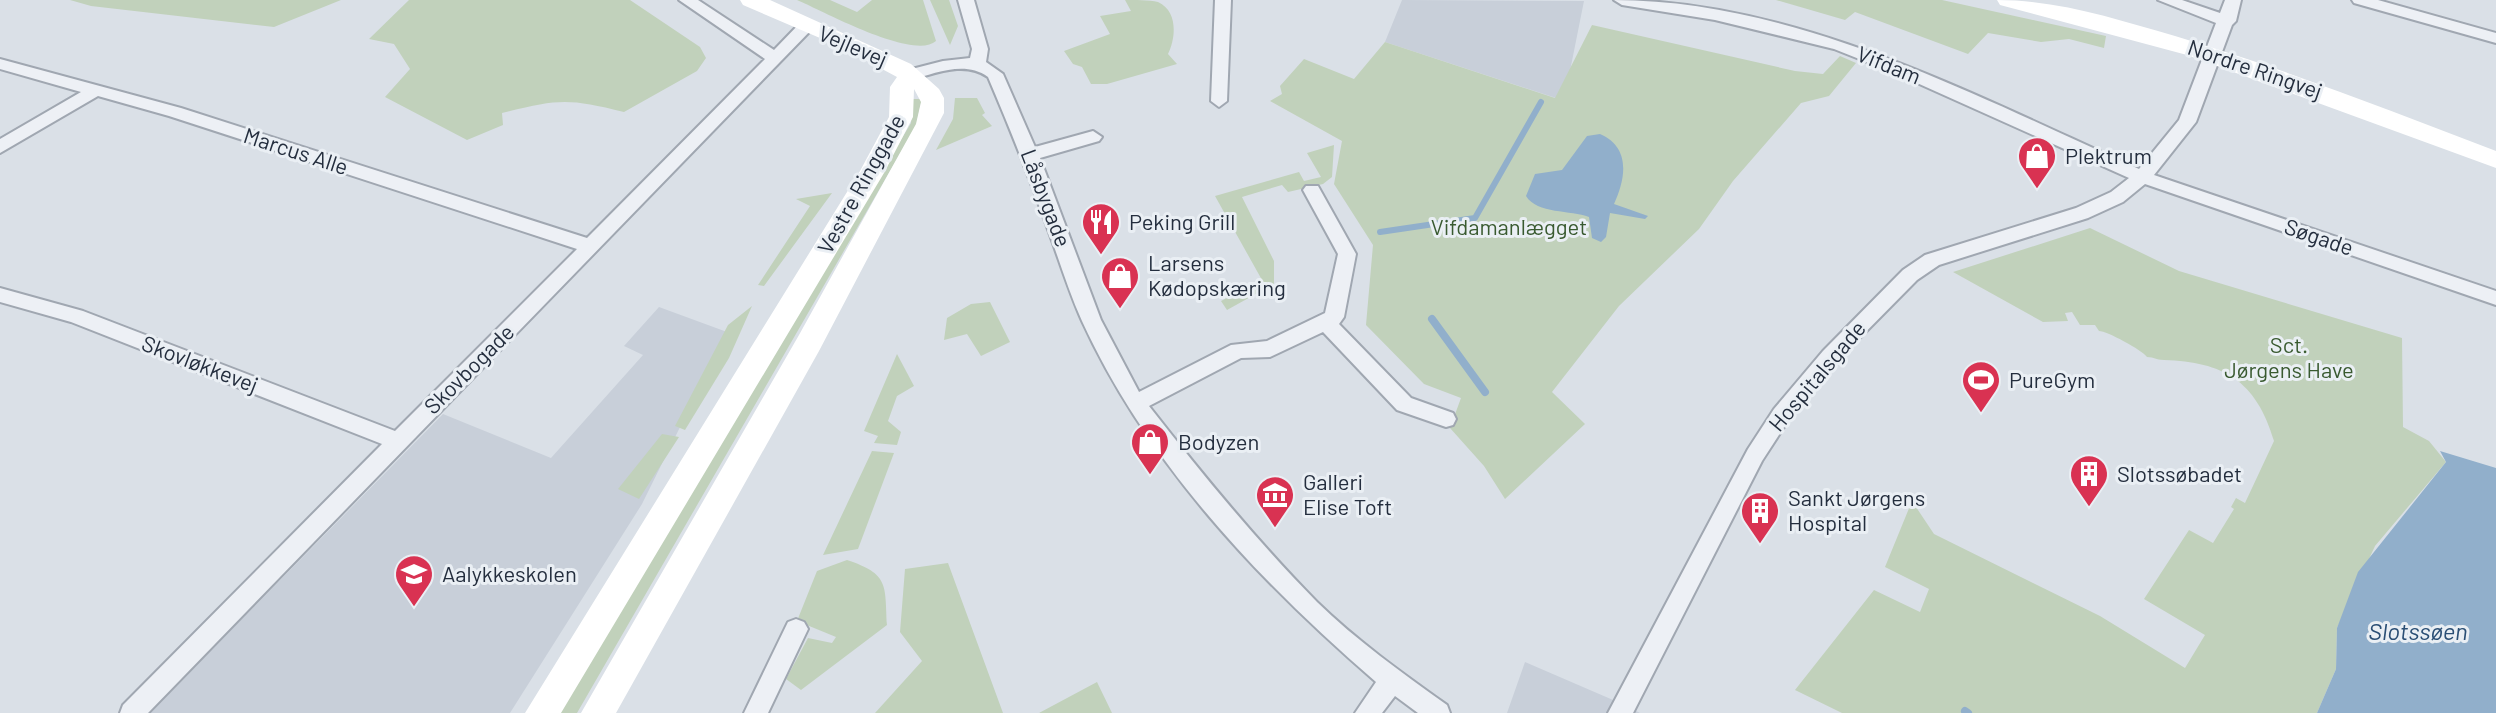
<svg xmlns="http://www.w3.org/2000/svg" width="2496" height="713" font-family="Barlow,sans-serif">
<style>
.built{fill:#c8cfd9}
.green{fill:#c1d1bb}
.water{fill:#91afcb}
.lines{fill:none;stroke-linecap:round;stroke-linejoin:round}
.stream-far1{stroke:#91afcb;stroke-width:6}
.stream{stroke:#91afcb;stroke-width:8}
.street-casing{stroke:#a0a7b1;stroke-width:4}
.street{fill:#edf0f5;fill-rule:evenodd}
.secondary{fill:#fff;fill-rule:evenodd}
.labels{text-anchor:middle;stroke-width:6;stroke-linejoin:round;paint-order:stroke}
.street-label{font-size:22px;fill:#242e3e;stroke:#eaeff4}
.poi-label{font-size:22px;fill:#242e3e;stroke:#eaeff4;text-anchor:start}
.park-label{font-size:22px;fill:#395a30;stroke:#eaeff4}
.water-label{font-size:24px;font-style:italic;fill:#2b4f75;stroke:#eaeff4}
</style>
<rect width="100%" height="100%" fill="#dae0e7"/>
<!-- built -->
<path class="built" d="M 1402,0 L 1584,1 L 1569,76 L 1556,98 L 1385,42 Z
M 659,307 L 727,332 L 642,504 L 510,713 L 150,713 L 443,414 L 551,458 L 643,355 L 624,346 Z
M 1525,662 L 1627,706 L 1640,713 L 1507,713 Z"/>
<!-- green -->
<path class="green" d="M 70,0 L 341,0 L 274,27 L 91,6 Z
M 409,0 L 630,0 L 700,47 L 706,58 L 697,71 L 624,112 C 568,98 558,99 502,113 L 503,125 L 467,140 L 385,97 L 410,69 L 394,44 L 369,39 Z
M 797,0 L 830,0 L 857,12 L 872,0 L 923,0 L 936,41 C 914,61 823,11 797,0 Z
M 930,0 L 949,0 L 958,26 L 950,45 Z
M 1125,0 C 1135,0 1149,0 1158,2 C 1178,11 1176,38 1168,54 L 1177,64 L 1107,84 L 1091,84 L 1082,67 L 1073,64 L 1064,51 L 1110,34 L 1100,16 L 1131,11 Z
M 1776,0 L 1942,0 L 2106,36 L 2104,48 L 2069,39 L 2041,42 L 1988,33 L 1968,54 L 1855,12 L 1845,20 Z
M 1592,25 L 1795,71 L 1823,74 L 1840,56 L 1856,63 L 1829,96 L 1801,103 L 1733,181 L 1699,229 L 1619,306 L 1552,392 L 1585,424 L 1505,499 L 1484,466 L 1450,428 L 1461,398 L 1424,384 L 1366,325 L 1373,245 L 1334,184 L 1342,141 L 1270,101 L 1282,94 L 1280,86 L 1304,59 L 1354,79 L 1385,42 L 1555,98 Z
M 955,98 L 977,98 L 985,113 L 982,115 L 992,126 L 936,150 L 953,119 Z
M 913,99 L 922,99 L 916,126 L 577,713 L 559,713 L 911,123 Z
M 1334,145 L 1332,177 L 1323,184 L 1288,192 L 1282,185 L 1242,197 L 1274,261 L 1274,284 L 1227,310 L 1221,301 L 1262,280 L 1215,196 L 1299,172 L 1304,181 L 1321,177 L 1307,153 Z
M 832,193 L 764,286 L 758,285 L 810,206 L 796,199 Z
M 2090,228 L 2179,271 L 2402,338 L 2403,427 L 2429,441 L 2446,462 L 2375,546 L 2337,628 L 2336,669 L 2317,713 L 1842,713 L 1795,690 L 1874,590 L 1920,612 L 1929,589 L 1885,567 L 1912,501 L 1934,534 L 2100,616 L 2185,668 L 2205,635 L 2144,599 L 2189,530 L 2213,543 L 2234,509 L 2231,507 L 2236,498 L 2245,503 L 2274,441 C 2256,380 2223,362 2164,360 C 2155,360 2155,357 2147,357 C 2142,350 2107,331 2099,331 L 2095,325 L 2080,325 L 2072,312 L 2065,313 L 2068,321 L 2043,322 L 1953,272 Z
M 990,302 L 1010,342 L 981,356 L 967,334 L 944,340 L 947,318 L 971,304 Z
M 752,306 L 729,358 L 685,430 L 675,426 L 728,325 Z
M 897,354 L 914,386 L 897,396 L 888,421 L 901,432 L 897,445 L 874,443 L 878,436 L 864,431 Z
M 662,434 L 679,437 L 639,499 L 618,489 Z
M 872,451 L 894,453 L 858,549 L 823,555 Z
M 847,560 C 889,574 885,584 887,625 L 801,690 L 786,679 L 808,638 L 832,643 L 836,637 L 797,621 L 817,571 Z
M 948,563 L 1003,713 L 875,713 L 922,661 L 900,632 L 905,569 Z
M 1097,682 L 1112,713 L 1039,713 Z"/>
<!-- water -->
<path class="water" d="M 1600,134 C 1632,148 1625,180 1614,204 L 1648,216 L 1645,219 L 1610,213 L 1606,237 L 1601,242 L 1592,238 L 1589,217 C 1571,210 1537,214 1526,196 L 1535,174 L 1562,170 L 1587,136 Z
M 2440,451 L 2496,468 L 2496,713 L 2317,713 L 2336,669 L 2337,628 L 2358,572 L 2446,462 Z"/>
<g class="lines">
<!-- stream-far1 -->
<path class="stream-far1" d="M 1380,232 L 1475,218 L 1541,102"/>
<!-- stream -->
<path class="stream" d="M 1432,319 L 1485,392
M 1965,711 L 1968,713"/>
<defs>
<path id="street" d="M 679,0 L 698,0 L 774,50 L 801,22 L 807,21 L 815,26 L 148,713 L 120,713 L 123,705 L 382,444 L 71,322 L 0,302 L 0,288 L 83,311 L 395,431 L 577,249 L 169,116 L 98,96 L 0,153 L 0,139 L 81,92 L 0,69 L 0,59 L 181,108 L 587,238 L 765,59 Z
M 958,0 L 974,0 L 988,49 L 986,62 L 1003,74 L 1035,147 L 1093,131 L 1102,137 L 1099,141 L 1040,158 L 1101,320 L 1139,392 L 1231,345 L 1267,341 L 1325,313 L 1338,254 L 1303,190 L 1306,186 L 1318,186 L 1356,254 L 1344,317 L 1339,324 L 1411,398 L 1453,413 L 1456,419 L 1453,425 L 1446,427 L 1397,410 L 1323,332 L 1270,357 L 1241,358 L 1149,406 C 1202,474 1256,540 1317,602 C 1356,640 1402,673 1447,705 L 1450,713 L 1418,713 L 1395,696 L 1382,713 L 1355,713 L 1376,682 C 1259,581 1147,463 1082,321 C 1068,290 1058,256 1046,224 C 1028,174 1009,126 988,77 C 964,60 935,74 910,80 L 902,75 L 904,71 L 943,61 L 970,58 L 972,49 Z
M 1215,0 L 1231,0 L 1227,101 L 1219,107 L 1211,101 Z
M 1614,0 C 1796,0 1976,96 2139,169 L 2179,120 L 2216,23 L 2158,0 L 2182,0 L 2220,13 L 2225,0 L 2241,0 L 2236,21 L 2232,25 L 2196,122 L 2154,175 L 2496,291 L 2496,305 L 2145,184 L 2123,202 L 2088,218 L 1939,265 L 1917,280 L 1837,361 L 1788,421 L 1762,461 L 1633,713 L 1608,713 L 1748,449 L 1774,409 L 1823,351 L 1903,270 L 1925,255 L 2076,208 L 2111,192 L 2129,178 L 1897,74 L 1834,49 L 1715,20 L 1622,5 Z
M 2352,0 L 2378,0 L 2496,33 L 2496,43 L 2354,3 Z
M 796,619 L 804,622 L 808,629 L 768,713 L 744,713 L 788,622 Z"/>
</defs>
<!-- street casing -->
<use href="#street" class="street-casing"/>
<!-- street -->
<use href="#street" class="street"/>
<!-- secondary -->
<path class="secondary" d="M 740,0 L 770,0 L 911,64 L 939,89 L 944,98 L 944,113 L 819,351 L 616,713 L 581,713 L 799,335 L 916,124 L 921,102 L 914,89 L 913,117 L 884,173 L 561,713 L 525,713 L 860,171 L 889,117 L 890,87 L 897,77 L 841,47 L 743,5 Z
M 1997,0 C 2058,0 2116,19 2175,36 C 2284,69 2390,110 2496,151 L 2496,168 L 2187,55 L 2000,5 Z"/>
</g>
<!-- icons -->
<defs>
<symbol id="shop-pin" viewBox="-11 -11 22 30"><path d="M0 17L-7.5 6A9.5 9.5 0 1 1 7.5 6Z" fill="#d93252" stroke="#eaeff4"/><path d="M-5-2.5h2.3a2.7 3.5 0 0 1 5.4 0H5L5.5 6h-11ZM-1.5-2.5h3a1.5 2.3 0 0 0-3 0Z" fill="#fff"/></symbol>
<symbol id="restaurant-pin" viewBox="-11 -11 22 30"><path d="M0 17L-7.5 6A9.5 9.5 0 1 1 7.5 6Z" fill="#d93252" stroke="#eaeff4"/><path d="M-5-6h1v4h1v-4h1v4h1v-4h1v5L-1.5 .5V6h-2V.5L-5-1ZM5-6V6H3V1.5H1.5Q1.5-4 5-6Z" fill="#fff"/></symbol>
<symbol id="stadium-pin" viewBox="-11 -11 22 30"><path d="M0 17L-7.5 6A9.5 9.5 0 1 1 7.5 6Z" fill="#d93252" stroke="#eaeff4"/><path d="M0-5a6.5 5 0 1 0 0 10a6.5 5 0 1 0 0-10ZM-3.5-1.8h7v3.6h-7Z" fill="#fff"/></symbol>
<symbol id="building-pin" viewBox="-11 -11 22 30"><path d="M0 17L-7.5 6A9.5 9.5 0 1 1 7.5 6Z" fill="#d93252" stroke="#eaeff4"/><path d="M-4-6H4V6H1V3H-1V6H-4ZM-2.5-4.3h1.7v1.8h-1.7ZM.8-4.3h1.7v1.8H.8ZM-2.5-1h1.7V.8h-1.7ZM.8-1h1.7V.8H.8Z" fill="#fff"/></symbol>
<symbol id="museum-pin" viewBox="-11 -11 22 30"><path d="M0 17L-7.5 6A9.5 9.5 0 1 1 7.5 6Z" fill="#d93252" stroke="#eaeff4"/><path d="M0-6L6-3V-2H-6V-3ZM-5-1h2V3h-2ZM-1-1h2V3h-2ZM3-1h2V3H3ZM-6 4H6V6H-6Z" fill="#fff"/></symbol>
<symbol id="school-pin" viewBox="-11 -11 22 30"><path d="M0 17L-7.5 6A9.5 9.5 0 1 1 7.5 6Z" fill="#d93252" stroke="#eaeff4"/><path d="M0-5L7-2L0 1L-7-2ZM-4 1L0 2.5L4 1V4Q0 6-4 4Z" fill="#fff"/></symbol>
</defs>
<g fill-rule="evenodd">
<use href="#shop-pin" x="2015" y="134" width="44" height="60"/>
<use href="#restaurant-pin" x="1079" y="200" width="44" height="60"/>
<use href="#shop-pin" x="1098" y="254" width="44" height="60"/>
<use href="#stadium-pin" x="1959" y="358" width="44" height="60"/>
<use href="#shop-pin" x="1128" y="420" width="44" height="60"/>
<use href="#building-pin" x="2067" y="452" width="44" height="60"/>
<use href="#museum-pin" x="1253" y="473" width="44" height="60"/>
<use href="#building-pin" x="1738" y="489" width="44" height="60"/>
<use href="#school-pin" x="392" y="552" width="44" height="60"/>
</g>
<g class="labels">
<!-- street labels -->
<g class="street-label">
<text transform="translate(853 46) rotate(23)" y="8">Vejlevej</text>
<text transform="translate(1889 65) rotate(22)" y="8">Vifdam</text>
<text transform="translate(2255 69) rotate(19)" y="8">Nordre Ringvej</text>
<text transform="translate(296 151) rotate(18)" y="8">Marcus Alle</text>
<text transform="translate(861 184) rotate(-61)" y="8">Vestre Ringgade</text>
<text transform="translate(1046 198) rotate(69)" y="8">Låsbygade</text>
<text transform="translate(2319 237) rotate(19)" y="8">Søgade</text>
<text transform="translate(200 364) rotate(21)" y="8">Skovløkkevej</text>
<text transform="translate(469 369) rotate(-45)" y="8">Skovbogade</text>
<text transform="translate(1817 376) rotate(-50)" y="8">Hospitalsgade</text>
</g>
<!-- poi labels -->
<g class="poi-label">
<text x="2065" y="164">Plektrum</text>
<text x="1129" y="230">Peking Grill</text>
<text x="1148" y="271">Larsens<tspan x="1148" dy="25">Kødopskæring</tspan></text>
<text x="2009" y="388">PureGym</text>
<text x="1178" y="450">Bodyzen</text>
<text x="2117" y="482">Slotssøbadet</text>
<text x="1303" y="490">Galleri<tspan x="1303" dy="25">Elise Toft</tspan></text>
<text x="1788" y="506">Sankt Jørgens<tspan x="1788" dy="25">Hospital</tspan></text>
<text x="442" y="582">Aalykkeskolen</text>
</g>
<!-- park labels -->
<g class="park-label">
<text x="1509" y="235">Vifdamanlægget</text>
<text x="2289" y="353">Sct.<tspan x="2289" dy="25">Jørgens Have</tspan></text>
</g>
<!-- water labels -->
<g class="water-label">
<text x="2418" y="640">Slotssøen</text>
</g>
</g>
</svg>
